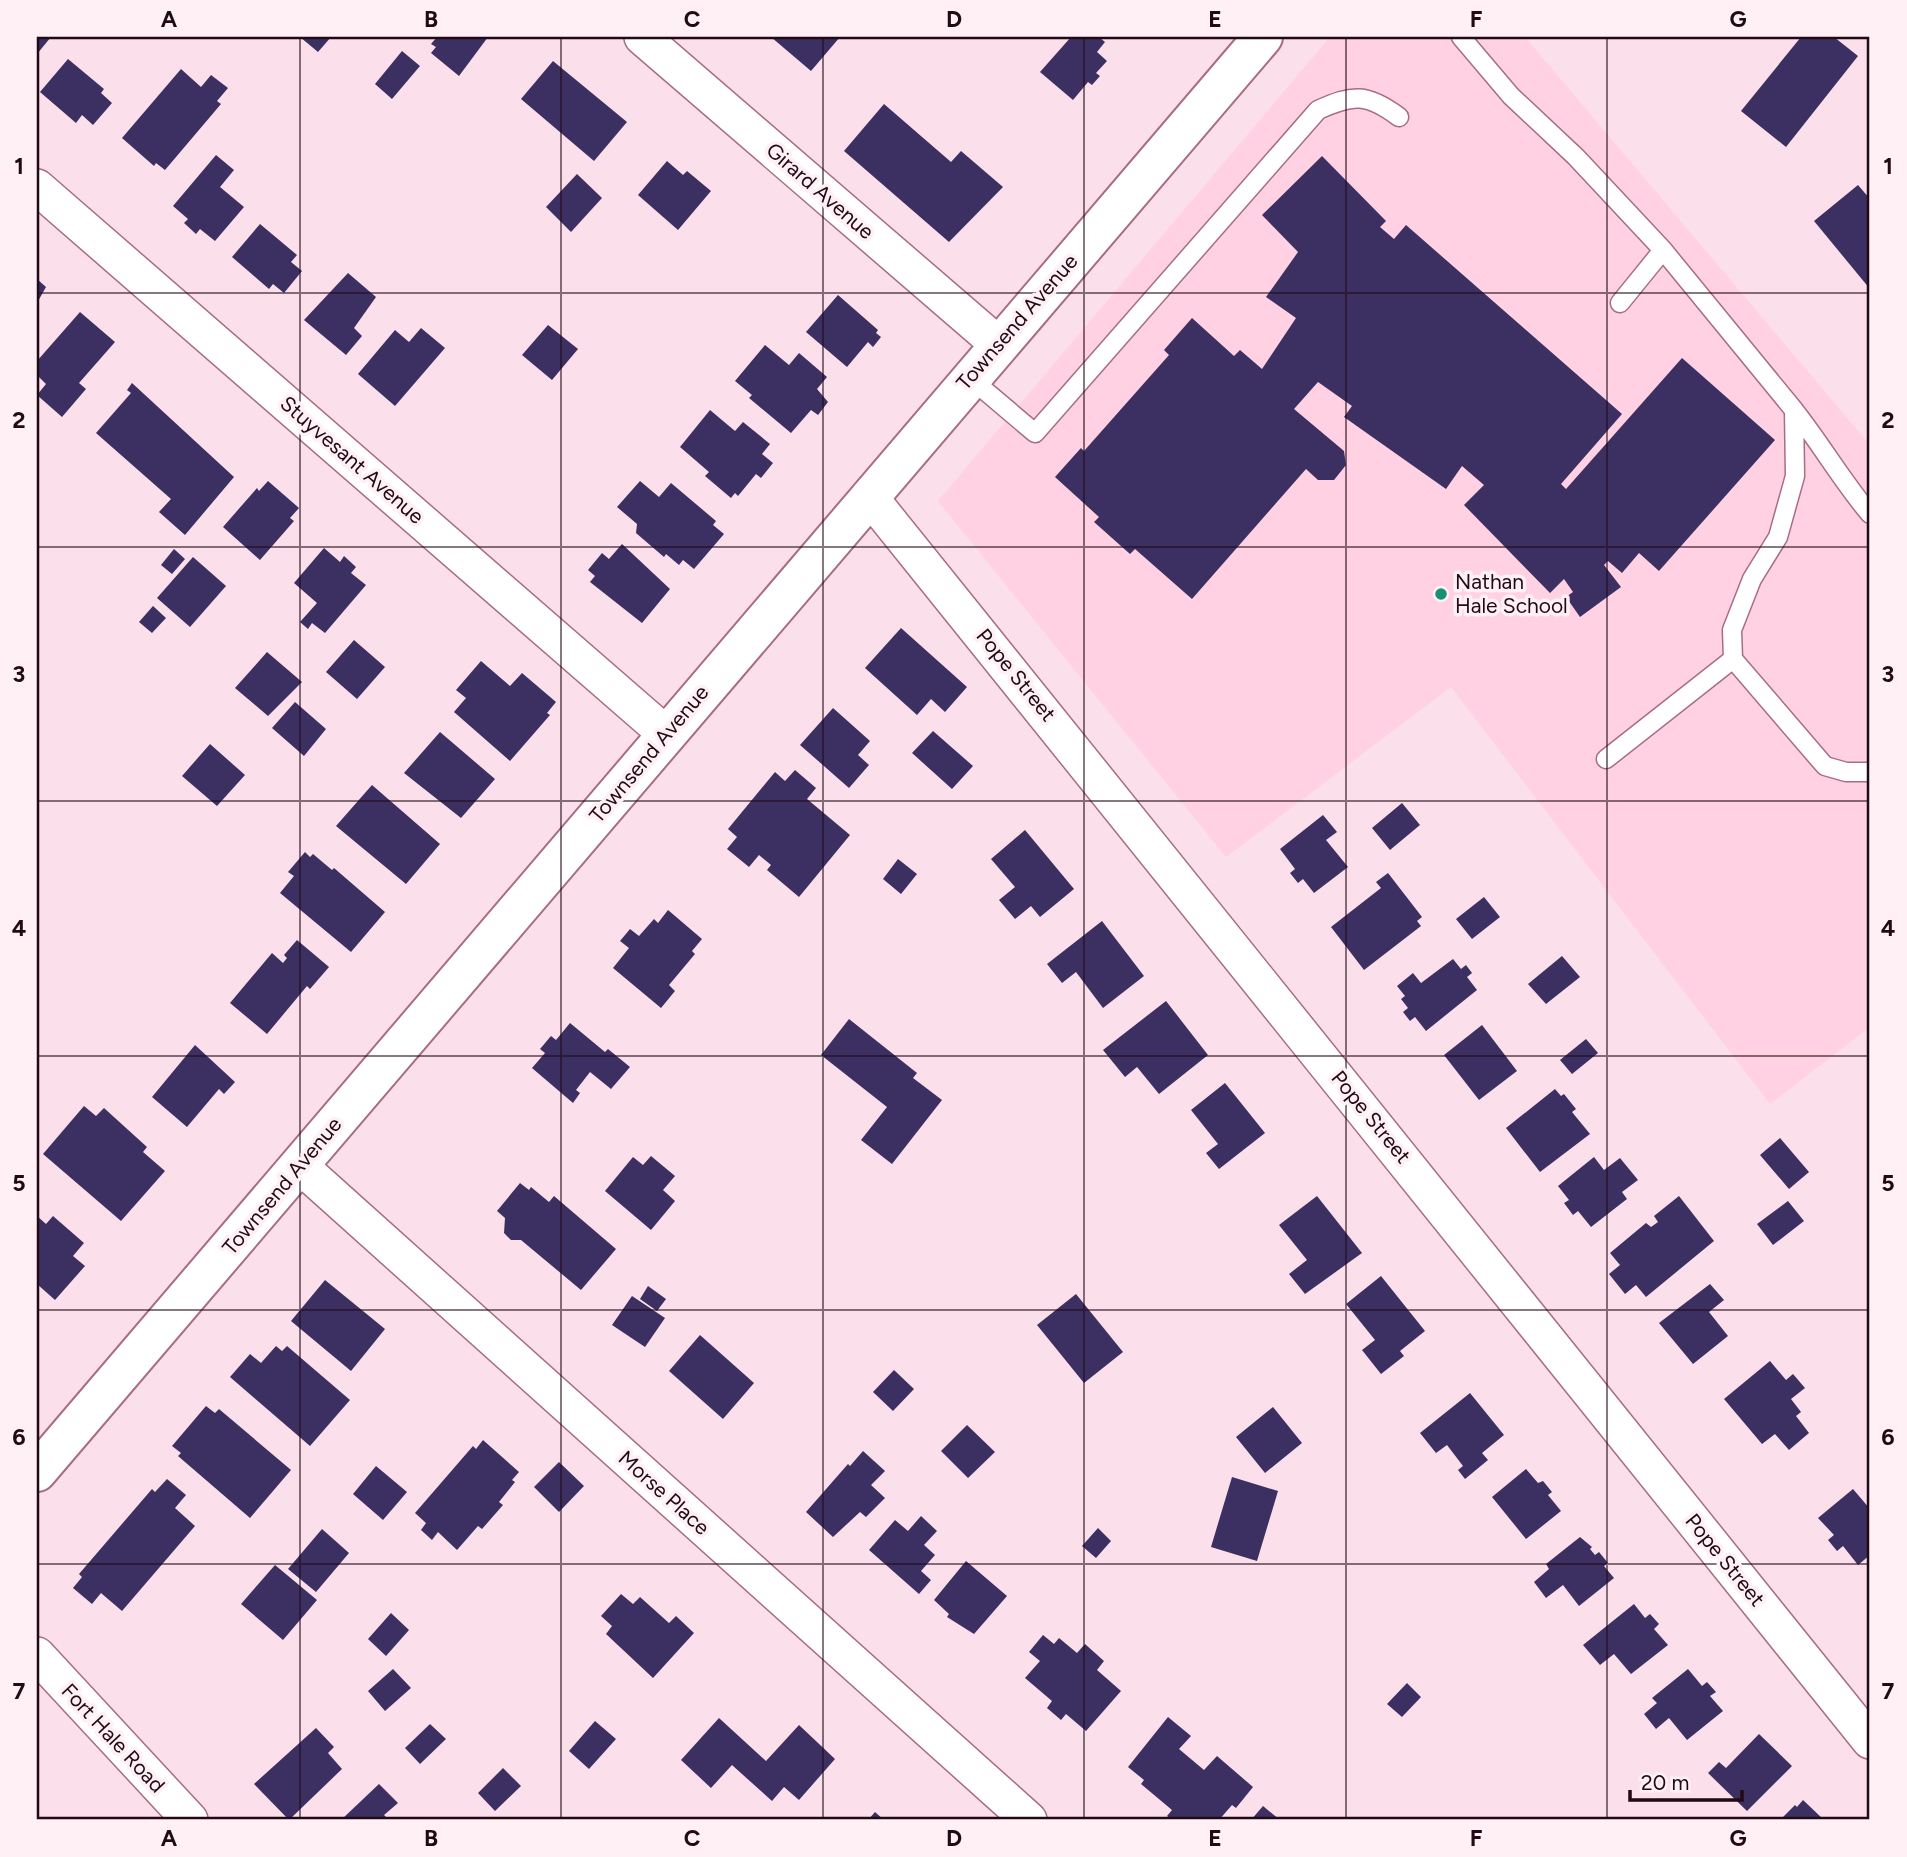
<svg xmlns="http://www.w3.org/2000/svg" width="1907" height="1857" font-family="Figtree,sans-serif">
<style>
.built{fill:#ffd1e3}
.building{fill:#3c3062}
.lines{fill:none;stroke-linecap:round;stroke-linejoin:round}
.lane-casing{stroke:#a96c86;stroke-width:21}
.street-casing{stroke:#a96c86;stroke-width:38}
.secondary-casing{stroke:#a96c86;stroke-width:42}
.lane{stroke:#fff;stroke-width:18}
.street{stroke:#fff;stroke-width:35}
.secondary{stroke:#fff;stroke-width:38}
.grid{fill:none;stroke:#210a15;stroke-width:2;stroke-opacity:0.55}
.poi-dot{fill:#179075;stroke:#fff0f6;stroke-width:2.5}
.labels{text-anchor:middle;stroke-width:7;stroke-linejoin:round;paint-order:stroke}
.street-label{font-size:21px;fill:#210a15;stroke:#fff0f6}
.poi-label{font-size:21px;fill:#210a15;stroke:#fff0f6;text-anchor:start}
.neatline{fill:none;stroke:#210a15;stroke-width:2.5}
.grid-label{font-size:23px;text-anchor:middle;font-weight:bold;fill:#210a15}
</style>
<rect width="100%" height="100%" fill="#fbdfea"/>
<!-- built -->
<path class="built" d="M 1330,37 L 1525,37 L 1870,445 L 1870,1027 L 1770,1104 L 1451,687 L 1226,857 L 938,501 Z"/>
<!-- building -->
<path class="building" d="M 37,37 L 51,37 L 37,54 Z
M 300,37 L 331,37 L 318,52 Z
M 437,37 L 488,37 L 459,76 L 431,53 L 436,47 L 431,44 Z
M 771,37 L 840,37 L 811,71 Z
M 1071,37 L 1099,37 L 1105,42 L 1097,52 L 1107,61 L 1096,73 L 1100,76 L 1092,85 L 1088,82 L 1073,100 L 1040,72 Z
M 1801,37 L 1834,37 L 1858,56 L 1786,147 L 1741,111 Z
M 402,51 L 420,66 L 392,99 L 375,84 Z
M 68,59 L 104,89 L 101,93 L 112,103 L 93,125 L 82,115 L 76,123 L 40,92 Z
M 553,61 L 627,122 L 594,161 L 521,99 Z
M 181,69 L 201,87 L 211,75 L 228,88 L 217,101 L 221,104 L 165,170 L 156,163 L 154,166 L 122,138 Z
M 884,104 L 951,162 L 961,151 L 1003,187 L 949,242 L 844,151 Z
M 216,155 L 234,170 L 220,187 L 244,207 L 215,241 L 200,229 L 196,234 L 184,223 L 188,219 L 173,206 Z
M 1322,156 L 1386,221 L 1380,227 L 1394,239 L 1406,225 L 1622,414 L 1561,484 L 1566,489 L 1682,358 L 1775,440 L 1659,571 L 1639,553 L 1622,573 L 1608,561 L 1604,565 L 1621,587 L 1580,617 L 1566,597 L 1573,592 L 1564,579 L 1550,593 L 1464,505 L 1484,485 L 1462,466 L 1446,489 L 1344,417 L 1352,406 L 1318,382 L 1294,409 L 1344,451 L 1346,465 L 1334,480 L 1318,480 L 1306,469 L 1192,599 L 1135,549 L 1130,554 L 1094,522 L 1099,517 L 1055,477 L 1081,448 L 1084,451 L 1169,355 L 1164,350 L 1192,318 L 1234,356 L 1240,350 L 1262,369 L 1296,318 L 1266,297 L 1298,252 L 1262,215 Z
M 667,161 L 683,175 L 687,171 L 711,191 L 678,230 L 638,195 Z
M 577,174 L 602,198 L 571,232 L 546,207 Z
M 1858,185 L 1870,199 L 1870,289 L 1814,221 Z
M 260,224 L 297,255 L 291,262 L 302,271 L 284,293 L 273,284 L 269,289 L 232,257 Z
M 348,273 L 376,297 L 354,328 L 362,336 L 346,355 L 304,320 Z
M 37,279 L 46,287 L 37,303 Z
M 838,295 L 878,330 L 876,333 L 881,337 L 873,347 L 868,342 L 847,367 L 806,332 Z
M 80,312 L 115,342 L 79,383 L 86,389 L 62,417 L 37,395 L 46,384 L 37,375 L 37,361 Z
M 548,325 L 578,349 L 552,380 L 522,355 Z
M 421,328 L 445,348 L 395,406 L 358,374 L 395,330 L 409,342 Z
M 765,345 L 789,365 L 799,353 L 827,377 L 817,389 L 828,402 L 818,415 L 811,410 L 791,433 L 749,398 L 752,395 L 735,381 Z
M 132,383 L 234,477 L 185,535 L 159,512 L 171,499 L 96,433 L 131,393 L 127,390 Z
M 710,410 L 735,431 L 743,422 L 770,444 L 762,454 L 773,463 L 761,478 L 756,474 L 738,496 L 735,493 L 731,498 L 705,476 L 709,472 L 680,447 Z
M 268,481 L 299,508 L 290,518 L 294,521 L 260,560 L 223,527 L 257,488 L 259,491 Z
M 640,481 L 659,497 L 671,483 L 716,521 L 713,525 L 724,534 L 694,569 L 683,560 L 679,565 L 666,554 L 664,557 L 636,533 L 637,524 L 617,507 Z
M 622,544 L 670,589 L 642,623 L 590,582 L 595,576 L 588,570 L 602,553 L 609,559 Z
M 324,548 L 340,562 L 344,556 L 356,567 L 351,573 L 366,585 L 325,633 L 312,623 L 308,629 L 300,622 L 317,603 L 294,583 Z
M 174,549 L 185,559 L 172,574 L 161,565 Z
M 193,557 L 226,586 L 190,627 L 157,598 Z
M 153,606 L 166,618 L 152,633 L 139,622 Z
M 901,628 L 967,687 L 945,712 L 931,699 L 917,715 L 865,668 Z
M 354,640 L 385,667 L 357,699 L 326,672 Z
M 267,652 L 302,682 L 268,716 L 235,688 Z
M 481,661 L 510,686 L 522,673 L 556,702 L 547,713 L 550,715 L 510,761 L 454,712 L 466,698 L 456,690 Z
M 295,702 L 326,729 L 304,756 L 272,728 Z
M 833,708 L 870,741 L 858,755 L 869,765 L 849,788 L 800,745 Z
M 933,731 L 973,766 L 952,789 L 912,753 Z
M 440,732 L 495,779 L 461,818 L 404,773 Z
M 210,744 L 245,775 L 217,806 L 182,776 Z
M 795,770 L 816,788 L 807,799 L 850,835 L 799,897 L 767,870 L 771,865 L 759,855 L 749,867 L 727,849 L 737,837 L 728,829 L 775,772 L 785,781 Z
M 372,785 L 440,844 L 406,884 L 336,826 Z
M 1402,803 L 1420,825 L 1390,850 L 1372,828 Z
M 1323,815 L 1337,832 L 1326,840 L 1348,867 L 1314,893 L 1303,879 L 1298,883 L 1290,873 L 1295,869 L 1280,849 Z
M 1025,830 L 1074,889 L 1040,917 L 1031,906 L 1015,919 L 999,900 L 1015,887 L 991,859 Z
M 305,852 L 310,857 L 313,854 L 332,870 L 334,868 L 385,912 L 351,952 L 280,893 L 294,876 L 288,872 Z
M 898,859 L 917,874 L 901,894 L 883,879 Z
M 1388,873 L 1422,917 L 1417,921 L 1421,926 L 1364,970 L 1331,927 L 1381,888 L 1376,882 Z
M 1484,897 L 1500,917 L 1472,939 L 1456,919 Z
M 668,910 L 702,939 L 692,951 L 695,954 L 669,985 L 675,991 L 661,1008 L 613,968 L 629,948 L 620,941 L 630,929 L 639,936 L 654,919 L 658,923 Z
M 1102,921 L 1144,976 L 1103,1008 L 1076,972 L 1062,983 L 1047,964 Z
M 297,940 L 329,967 L 310,989 L 307,986 L 267,1034 L 230,1003 L 272,953 L 283,963 L 287,958 L 284,955 Z
M 1562,956 L 1580,977 L 1546,1004 L 1528,984 Z
M 1453,959 L 1461,969 L 1466,965 L 1472,973 L 1467,977 L 1477,990 L 1426,1031 L 1415,1017 L 1410,1021 L 1403,1012 L 1408,1008 L 1401,999 L 1405,996 L 1397,986 L 1413,973 L 1421,983 Z
M 1166,1001 L 1208,1055 L 1159,1094 L 1137,1067 L 1125,1077 L 1103,1050 Z
M 849,1019 L 917,1073 L 913,1078 L 942,1100 L 892,1164 L 861,1140 L 887,1107 L 821,1055 Z
M 570,1023 L 605,1052 L 608,1049 L 630,1067 L 611,1089 L 590,1072 L 576,1090 L 580,1093 L 573,1103 L 532,1068 L 545,1053 L 540,1049 L 551,1036 L 556,1040 Z
M 1482,1025 L 1517,1071 L 1479,1100 L 1444,1055 Z
M 1586,1039 L 1598,1053 L 1572,1074 L 1560,1060 Z
M 195,1045 L 235,1082 L 224,1094 L 219,1089 L 187,1127 L 152,1097 Z
M 1225,1083 L 1265,1133 L 1219,1169 L 1206,1153 L 1218,1144 L 1191,1110 Z
M 1555,1089 L 1561,1096 L 1564,1094 L 1576,1109 L 1572,1112 L 1590,1134 L 1540,1172 L 1506,1128 Z
M 84,1106 L 96,1116 L 104,1108 L 147,1147 L 143,1152 L 165,1171 L 121,1221 L 43,1154 Z
M 1780,1138 L 1809,1172 L 1789,1189 L 1760,1155 Z
M 651,1156 L 675,1176 L 663,1190 L 675,1201 L 651,1230 L 605,1191 L 633,1157 L 643,1165 Z
M 1594,1157 L 1604,1170 L 1620,1158 L 1638,1180 L 1622,1192 L 1627,1199 L 1591,1227 L 1578,1211 L 1573,1215 L 1564,1203 L 1569,1200 L 1558,1186 Z
M 520,1183 L 529,1190 L 531,1187 L 549,1202 L 554,1196 L 616,1249 L 581,1290 L 521,1240 L 511,1240 L 504,1233 L 505,1218 L 497,1211 Z
M 1317,1196 L 1362,1253 L 1305,1294 L 1289,1274 L 1307,1260 L 1279,1225 Z
M 1679,1196 L 1714,1241 L 1646,1297 L 1636,1285 L 1625,1294 L 1609,1274 L 1620,1265 L 1610,1253 L 1646,1223 L 1651,1227 L 1658,1222 L 1654,1216 Z
M 1788,1201 L 1804,1221 L 1773,1245 L 1757,1224 Z
M 37,1216 L 46,1224 L 53,1216 L 84,1243 L 73,1256 L 85,1266 L 55,1300 L 37,1284 Z
M 1381,1276 L 1425,1331 L 1400,1351 L 1404,1356 L 1381,1374 L 1362,1350 L 1375,1340 L 1346,1304 Z
M 325,1280 L 385,1329 L 351,1371 L 291,1321 Z
M 1710,1284 L 1724,1300 L 1709,1312 L 1728,1336 L 1693,1364 L 1659,1323 Z
M 648,1286 L 666,1299 L 657,1311 L 640,1299 Z
M 1076,1294 L 1123,1352 L 1084,1383 L 1037,1325 Z
M 632,1296 L 665,1318 L 645,1347 L 612,1325 Z
M 700,1335 L 754,1383 L 723,1419 L 669,1371 Z
M 276,1346 L 282,1351 L 287,1346 L 350,1400 L 310,1446 L 230,1377 L 250,1354 L 261,1363 Z
M 1770,1361 L 1786,1380 L 1793,1374 L 1805,1388 L 1791,1399 L 1801,1412 L 1796,1416 L 1809,1433 L 1789,1450 L 1775,1434 L 1762,1444 L 1724,1399 Z
M 894,1370 L 914,1389 L 893,1411 L 873,1392 Z
M 1470,1393 L 1504,1435 L 1482,1453 L 1488,1460 L 1465,1479 L 1458,1470 L 1463,1466 L 1447,1445 L 1436,1453 L 1420,1433 Z
M 206,1406 L 215,1413 L 219,1409 L 291,1470 L 250,1518 L 178,1456 L 181,1453 L 172,1446 Z
M 1273,1407 L 1302,1443 L 1265,1473 L 1236,1437 Z
M 967,1425 L 995,1452 L 968,1478 L 941,1451 Z
M 483,1440 L 519,1472 L 512,1480 L 515,1482 L 499,1502 L 503,1505 L 482,1529 L 478,1526 L 457,1550 L 438,1532 L 432,1540 L 421,1530 L 426,1523 L 415,1513 L 473,1446 L 476,1449 Z
M 863,1451 L 885,1471 L 871,1485 L 885,1498 L 866,1517 L 860,1512 L 833,1537 L 806,1512 L 848,1464 L 850,1466 Z
M 559,1462 L 584,1486 L 559,1512 L 534,1487 Z
M 376,1466 L 407,1492 L 383,1520 L 353,1494 Z
M 1526,1469 L 1538,1483 L 1543,1481 L 1552,1492 L 1548,1495 L 1561,1511 L 1526,1539 L 1492,1497 Z
M 1232,1477 L 1278,1491 L 1257,1561 L 1211,1547 Z
M 167,1479 L 186,1495 L 175,1508 L 195,1526 L 122,1611 L 101,1593 L 92,1604 L 73,1588 L 82,1577 L 79,1574 L 152,1489 L 155,1492 Z
M 1853,1489 L 1870,1509 L 1870,1555 L 1858,1565 L 1843,1546 L 1837,1551 L 1828,1540 L 1834,1535 L 1818,1518 Z
M 921,1516 L 937,1531 L 924,1545 L 935,1555 L 921,1571 L 931,1580 L 919,1594 L 869,1550 L 895,1520 L 908,1531 Z
M 1098,1528 L 1111,1541 L 1096,1558 L 1082,1546 Z
M 322,1529 L 349,1553 L 316,1592 L 288,1569 Z
M 1580,1537 L 1592,1547 L 1590,1549 L 1595,1555 L 1599,1552 L 1608,1563 L 1604,1566 L 1614,1578 L 1579,1606 L 1563,1585 L 1546,1598 L 1534,1582 L 1549,1569 L 1546,1564 Z
M 966,1561 L 1007,1596 L 974,1634 L 947,1617 L 949,1614 L 934,1600 Z
M 275,1565 L 317,1600 L 283,1640 L 241,1604 Z
M 621,1594 L 633,1604 L 640,1597 L 669,1623 L 676,1616 L 694,1633 L 653,1678 L 606,1634 L 612,1626 L 601,1616 Z
M 1634,1604 L 1645,1618 L 1650,1614 L 1659,1624 L 1654,1629 L 1668,1645 L 1631,1674 L 1614,1654 L 1600,1665 L 1583,1645 Z
M 391,1613 L 409,1630 L 386,1656 L 368,1639 Z
M 1043,1635 L 1054,1644 L 1059,1638 L 1077,1653 L 1085,1644 L 1104,1661 L 1097,1670 L 1121,1691 L 1086,1731 L 1066,1714 L 1061,1720 L 1047,1708 L 1052,1701 L 1025,1678 L 1040,1661 L 1029,1652 Z
M 393,1669 L 411,1688 L 385,1711 L 368,1691 Z
M 1688,1669 L 1702,1686 L 1707,1682 L 1716,1692 L 1710,1696 L 1723,1711 L 1687,1740 L 1669,1718 L 1656,1729 L 1644,1714 L 1657,1703 L 1652,1698 Z
M 1407,1683 L 1421,1697 L 1402,1717 L 1387,1704 Z
M 1168,1717 L 1191,1736 L 1179,1749 L 1204,1770 L 1217,1756 L 1253,1787 L 1236,1808 L 1232,1805 L 1219,1820 L 1172,1820 L 1167,1816 L 1172,1810 L 1141,1784 L 1144,1780 L 1128,1767 Z
M 719,1718 L 766,1761 L 799,1725 L 835,1759 L 799,1800 L 784,1787 L 772,1801 L 732,1765 L 711,1788 L 681,1760 Z
M 595,1721 L 616,1739 L 589,1769 L 569,1751 Z
M 430,1724 L 446,1739 L 420,1764 L 405,1748 Z
M 316,1728 L 334,1747 L 328,1753 L 342,1769 L 289,1820 L 254,1784 Z
M 1759,1734 L 1792,1766 L 1747,1811 L 1708,1773 L 1719,1762 L 1726,1768 Z
M 503,1768 L 521,1786 L 495,1811 L 478,1793 Z
M 379,1784 L 398,1803 L 384,1815 L 389,1820 L 341,1820 Z
M 1803,1800 L 1824,1820 L 1780,1820 L 1795,1805 L 1797,1807 Z
M 1263,1806 L 1280,1820 L 1251,1820 Z
M 875,1812 L 884,1820 L 868,1820 Z"/>
<g class="lines">
<defs>
<path id="lane" d="M 1461,37 L 1511,96 L 1576,157 L 1663,250 L 1794,410 L 1795,476 L 1778,537 L 1752,579 L 1732,630 L 1733,659 L 1606,759
M 1620,303 L 1663,250
M 970,378 L 1035,433 L 1318,110 C 1353,94 1367,93 1399,117
M 1794,410 C 1821,444 1842,481 1870,514
M 1733,659 L 1825,766 L 1846,772 L 1870,772"/>
<path id="street" d="M 642,37 L 999,345
M 37,187 L 666,734
M 869,496 L 1870,1741
M 299,1165 L 1029,1820
M 37,1655 L 190,1820"/>
<path id="secondary" d="M 37,1472 L 1263,37"/>
</defs>
<!-- lane casing -->
<use href="#lane" class="lane-casing"/>
<!-- street casing -->
<use href="#street" class="street-casing"/>
<!-- secondary casing -->
<use href="#secondary" class="secondary-casing"/>
<!-- lane -->
<use href="#lane" class="lane"/>
<!-- street -->
<use href="#street" class="street"/>
<!-- secondary -->
<use href="#secondary" class="secondary"/>
</g>
<!-- grid -->
<path class="grid" d="M 300,37 L 300,1820M 561,37 L 561,1820M 823,37 L 823,1820M 1084,37 L 1084,1820M 1346,37 L 1346,1820M 1607,37 L 1607,1820M 37,293 L 1870,293M 37,547 L 1870,547M 37,801 L 1870,801M 37,1056 L 1870,1056M 37,1310 L 1870,1310M 37,1564 L 1870,1564"/>
<!-- markers -->
<circle class="poi-dot" cx="1441" cy="594" r="7"/>
<g class="labels">
<!-- street labels -->
<g class="street-label">
<text transform="translate(820 191) rotate(41)" y="7">Girard Avenue</text>
<text transform="translate(1017 322) rotate(-49)" y="7">Townsend Avenue</text>
<text transform="translate(352 460) rotate(41)" y="7">Stuyvesant Avenue</text>
<text transform="translate(1016 675) rotate(51)" y="7">Pope Street</text>
<text transform="translate(649 754) rotate(-50)" y="7">Townsend Avenue</text>
<text transform="translate(1371 1117) rotate(51)" y="7">Pope Street</text>
<text transform="translate(282 1186) rotate(-50)" y="7">Townsend Avenue</text>
<text transform="translate(664 1493) rotate(42)" y="7">Morse Place</text>
<text transform="translate(1725 1560) rotate(51)" y="7">Pope Street</text>
<text transform="translate(113 1738) rotate(47)" y="7">Fort Hale Road</text>
</g>
<!-- poi labels -->
<g class="poi-label">
<text x="1455" y="589">Nathan<tspan x="1455" dy="24">Hale School</tspan></text>
</g>
</g>
<!-- border -->
<rect width="1907" height="1857" fill="none" stroke="#fff0f6" stroke-width="77"/>
<!-- scale -->
<path d="M1630 1790v10h112v-10" fill="none" stroke="#210a15" stroke-width="3.5"/>
<text x="1641" y="1790" font-size="21" fill="#210a15" stroke="#fff0f6" stroke-width="5" paint-order="stroke">20 m</text>
<rect x="38" y="38" width="1830" height="1780" class="neatline"/>
<g class="grid-label">
<text x="169" y="27">A</text>
<text x="431" y="27">B</text>
<text x="692" y="27">C</text>
<text x="954" y="27">D</text>
<text x="1215" y="27">E</text>
<text x="1476" y="27">F</text>
<text x="1738" y="27">G</text>
<text x="19" y="174">1</text>
<text x="1888" y="174">1</text>
<text x="19" y="428">2</text>
<text x="1888" y="428">2</text>
<text x="19" y="682">3</text>
<text x="1888" y="682">3</text>
<text x="19" y="936">4</text>
<text x="1888" y="936">4</text>
<text x="19" y="1191">5</text>
<text x="1888" y="1191">5</text>
<text x="19" y="1445">6</text>
<text x="1888" y="1445">6</text>
<text x="19" y="1699">7</text>
<text x="1888" y="1699">7</text>
<text x="169" y="1846">A</text>
<text x="431" y="1846">B</text>
<text x="692" y="1846">C</text>
<text x="954" y="1846">D</text>
<text x="1215" y="1846">E</text>
<text x="1476" y="1846">F</text>
<text x="1738" y="1846">G</text>
</g>
</svg>
